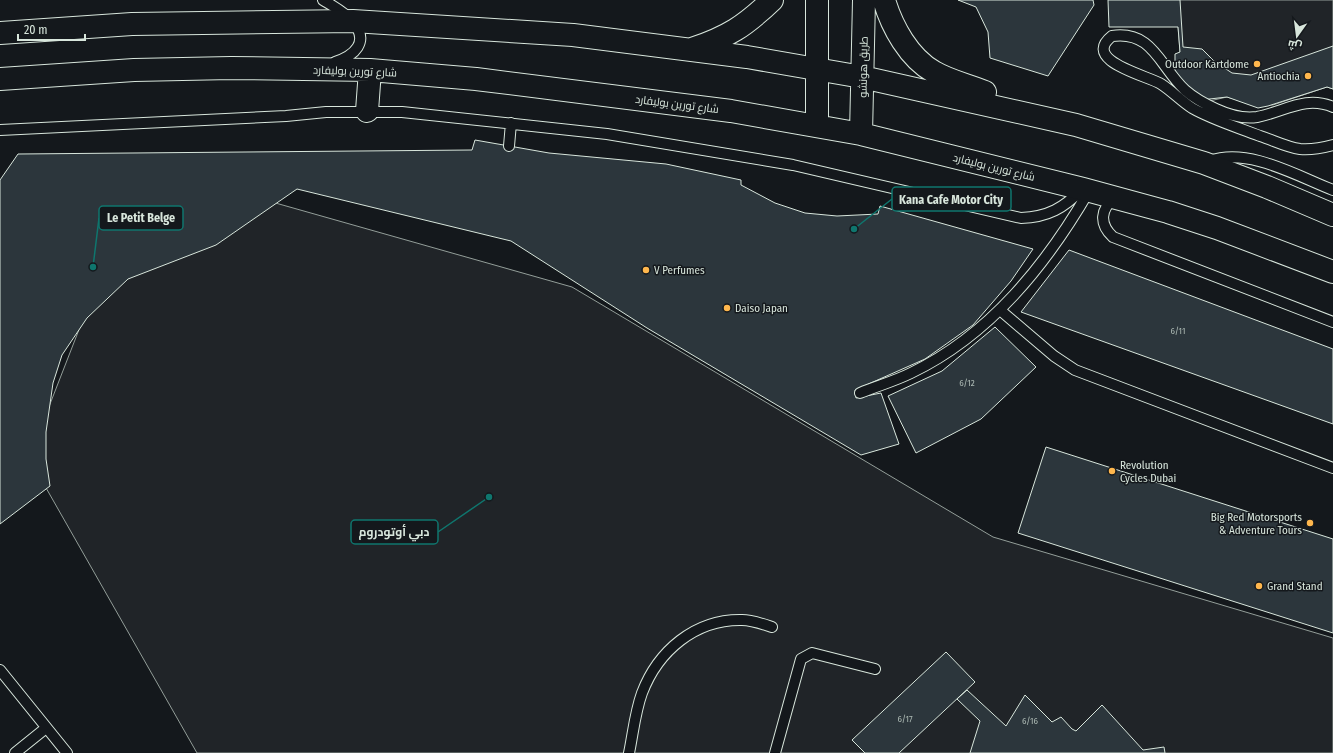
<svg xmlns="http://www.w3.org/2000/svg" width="1333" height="753" font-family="'Fira Sans Condensed',Cairo,sans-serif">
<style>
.green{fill:#202428;stroke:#939e99}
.building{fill:#2c363c;stroke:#d8e6dc}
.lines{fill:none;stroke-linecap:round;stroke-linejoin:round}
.lane-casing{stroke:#d8e6dc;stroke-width:12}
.secondary-casing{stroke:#d8e6dc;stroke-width:24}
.lane{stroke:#14181c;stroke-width:10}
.secondary{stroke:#14181c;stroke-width:22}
.poi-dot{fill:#ffb74d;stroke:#14181c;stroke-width:1.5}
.labels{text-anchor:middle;stroke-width:3;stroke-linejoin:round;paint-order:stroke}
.number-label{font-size:9px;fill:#adbab4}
.poi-label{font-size:11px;fill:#d8e6dc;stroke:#14181c;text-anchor:start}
.street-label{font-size:11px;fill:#d8e6dc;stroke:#14181c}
.leader{fill:none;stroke:#0f766e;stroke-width:1.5}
.callout-dot{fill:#0f766e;stroke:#14181c;stroke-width:1.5}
.callout{fill:#14181c;stroke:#0f766e;stroke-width:1.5}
.callout-label{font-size:12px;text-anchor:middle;font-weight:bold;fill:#d8e6dc}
</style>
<rect width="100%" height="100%" fill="#14181c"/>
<!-- green -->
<path class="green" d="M 1176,0 L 1333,0 L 1333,89 L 1327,87 L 1273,105 L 1252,104 L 1227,97 L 1205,102 L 1180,52 Z
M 272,202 L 572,287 L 993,537 L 1333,638 L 1333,753 L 197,753 L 29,458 L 94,291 Z"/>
<!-- building -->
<path class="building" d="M 958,0 L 1093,0 L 1094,5 L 1048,76 L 990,58 L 988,32 L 976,7 Z
M 1108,0 L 1180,0 L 1183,47 L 1202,49 L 1214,61 L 1232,73 L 1251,75 L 1333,46 L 1333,89 L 1327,87 L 1268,106 L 1258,108 L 1227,97 L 1201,100 L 1175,75 L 1175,54 L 1180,52 L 1178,27 L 1109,27 Z
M 475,140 L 549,153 L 666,164 L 741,180 L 741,185 L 775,203 L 805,213 L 837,216 L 878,214 L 880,206 L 1033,249 L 1011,281 L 973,325 L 925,359 L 855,390 L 856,398 L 881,393 L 899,444 L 861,455 L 647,328 L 511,241 L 297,189 L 216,245 L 128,279 L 87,318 L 62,355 L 53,383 L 46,432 L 46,459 L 50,486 L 0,524 L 0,180 L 18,154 L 472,150 Z
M 1069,250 L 1333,349 L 1333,424 L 1021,312 Z
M 995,327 L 1036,367 L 981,419 L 916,453 L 888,396 L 942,371 Z
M 1046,447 L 1333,539 L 1333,633 L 1018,533 Z
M 946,652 L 975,682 L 899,753 L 865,753 L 852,740 Z
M 967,690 L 1006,726 L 1025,695 L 1052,722 L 1061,717 L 1072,729 L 1076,731 L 1102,705 L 1143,750 L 1164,747 L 1165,753 L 970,753 L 980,721 L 957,699 Z"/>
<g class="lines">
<defs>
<path id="lane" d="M 323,0 C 333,6 346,13 353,22 C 370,42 354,56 335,62
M 1333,107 C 1305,95 1284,112 1257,117 C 1243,119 1229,115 1216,109 C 1205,104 1194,98 1185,90 C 1160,67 1153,30 1112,36 C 1080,61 1149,76 1161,84 C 1172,91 1181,101 1192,108 C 1213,120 1237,127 1260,136 C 1273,140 1286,147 1300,149 C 1312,150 1322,148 1333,145
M 0,130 L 286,116 L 326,112 L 402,112 L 607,134 L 793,165 L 1021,218 C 1048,217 1064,208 1082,189
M 509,146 L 511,123
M 1210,161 C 1248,147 1297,176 1333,190
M 1115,198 C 1100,209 1099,224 1113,237 L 1333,322
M 1000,310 L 1054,356 L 1075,370 L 1333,468
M 860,393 C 877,386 895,381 911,373 C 990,335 1046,265 1089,191
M 0,670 L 67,753
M 15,753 L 46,728
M 629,753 C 633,734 635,712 642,693 C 658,651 695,619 742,620 C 752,620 763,624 772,627
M 775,753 L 801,659 L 812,653 L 875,669"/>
<path id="secondary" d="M 884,0 C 892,27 909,58 934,72 C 949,81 968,85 985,92
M 0,33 L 132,24 L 353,21 L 573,35 L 747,57 L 862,77 L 1076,125 L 1204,163 L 1267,187 L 1333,215
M 692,49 C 728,37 745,26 772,0
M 0,79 L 134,70 L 231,68 L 370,70 L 476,79 L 731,111 L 861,134 L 1083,189 L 1168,212 L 1217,228 L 1333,272
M 367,111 L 370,70
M 817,125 L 817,0
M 861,134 L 864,0"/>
</defs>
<!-- lane casing -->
<use href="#lane" class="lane-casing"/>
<!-- secondary casing -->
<use href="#secondary" class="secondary-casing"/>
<!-- lane -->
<use href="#lane" class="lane"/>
<!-- secondary -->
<use href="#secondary" class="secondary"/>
</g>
<!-- markers -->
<g class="poi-dot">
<circle cx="1257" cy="64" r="4"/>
<circle cx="1308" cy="76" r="4"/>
<circle cx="646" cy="270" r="4"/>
<circle cx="727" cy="308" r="4"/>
<circle cx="1112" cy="471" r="4"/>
<circle cx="1310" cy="523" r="4"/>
<circle cx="1259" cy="586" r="4"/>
</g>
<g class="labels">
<!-- number labels -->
<g class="number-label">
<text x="1178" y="334">6/11</text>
<text x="967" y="386">6/12</text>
<text x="905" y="722">6/17</text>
<text x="1030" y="724">6/16</text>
</g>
<!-- poi labels -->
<g class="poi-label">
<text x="1249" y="68" text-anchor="end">Outdoor Kartdome</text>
<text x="1300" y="80" text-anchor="end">Antiochia</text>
<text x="654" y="274">V Perfumes</text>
<text x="735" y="312">Daiso Japan</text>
<text x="1120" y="469">Revolution<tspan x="1120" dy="13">Cycles Dubai</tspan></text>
<text x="1302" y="521" text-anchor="end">Big Red Motorsports<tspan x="1302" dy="13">&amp; Adventure Tours</tspan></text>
<text x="1267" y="590">Grand Stand</text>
</g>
<!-- street labels -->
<g class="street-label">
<text transform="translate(863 67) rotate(-89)" y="4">طريق هونشو</text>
<text transform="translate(355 71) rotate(2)" y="4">شارع تورين بوليفارد</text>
<text transform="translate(677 104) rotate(7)" y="4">شارع تورين بوليفارد</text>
<text transform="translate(994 167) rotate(14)" y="4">شارع تورين بوليفارد</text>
</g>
</g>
<!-- callouts -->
<path class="leader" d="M854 229L892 199M93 267L99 218M489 497L438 532"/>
<g class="callout-dot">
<circle cx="854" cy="229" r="4"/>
<circle cx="93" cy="267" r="4"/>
<circle cx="489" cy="497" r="4"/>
</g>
<g class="callout">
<rect x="892" y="187" width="119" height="24" rx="4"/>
<rect x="99" y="206" width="84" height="24" rx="4"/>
<rect x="351" y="520" width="87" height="24" rx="4"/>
</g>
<g class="callout-label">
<text x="951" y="204">Kana Cafe Motor City</text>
<text x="141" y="222">Le Petit Belge</text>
<text x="394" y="536">دبي أوتودروم</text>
</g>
<!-- north arrow -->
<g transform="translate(1297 36) rotate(194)" stroke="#14181c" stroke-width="3" paint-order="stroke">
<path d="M0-3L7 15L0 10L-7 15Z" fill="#d8e6dc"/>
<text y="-6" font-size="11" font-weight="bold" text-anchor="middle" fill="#d8e6dc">ش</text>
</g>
<!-- scale -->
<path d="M18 34v6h67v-6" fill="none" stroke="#d8e6dc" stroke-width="2"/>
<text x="24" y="34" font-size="12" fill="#d8e6dc" stroke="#14181c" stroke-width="3" paint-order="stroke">20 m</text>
</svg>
